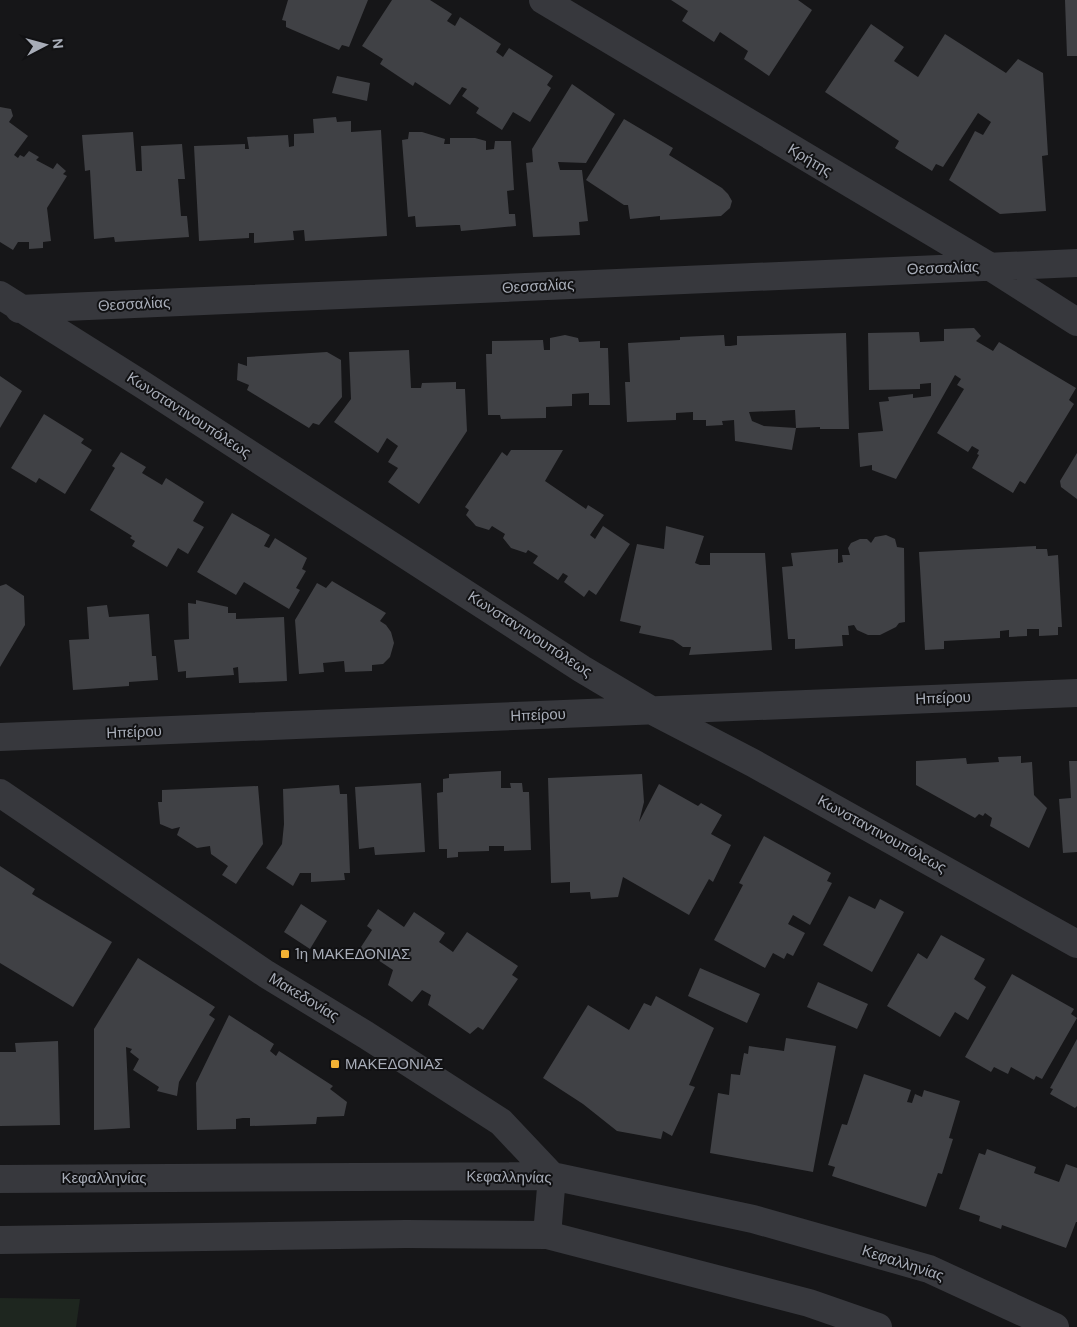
<svg xmlns="http://www.w3.org/2000/svg" width="1077" height="1327" font-family="'DM Sans',sans-serif">
<style>
.green{fill:#1e261f}
.building{fill:#404145;fill-rule:evenodd}
.lines{fill:none;stroke-linecap:round;stroke-linejoin:round}
.street{stroke:#37383d;stroke-width:28}
.poi-dot{fill:#f2b134;stroke:#111113;stroke-width:2}
.labels{text-anchor:middle;stroke-width:4;stroke-linejoin:round;paint-order:stroke}
.street-label{font-size:15px;fill:#a8adb8;stroke:#111113}
.poi-label{font-size:15px;fill:#a8adb8;stroke:#111113;text-anchor:start}
</style>
<rect width="100%" height="100%" fill="#161618"/>
<!-- green -->
<path class="green" d="M 0,1298 L 80,1299 L 76,1327 L 0,1327 Z"/>
<!-- building -->
<path class="building" d="M 288,0 L 368,0 L 349,47 L 342,45 L 339,50 L 286,27 L 286,21 L 282,20 Z
M 392,0 L 430,0 L 452,14 L 447,21 L 455,26 L 460,17 L 501,44 L 496,52 L 503,57 L 509,48 L 553,76 L 547,85 L 551,88 L 530,122 L 513,112 L 502,130 L 476,113 L 479,108 L 462,96 L 467,89 L 462,87 L 450,105 L 415,82 L 413,86 L 380,64 L 383,59 L 362,46 Z
M 671,0 L 798,0 L 812,10 L 769,76 L 744,59 L 748,51 L 720,32 L 714,42 L 682,21 L 688,11 Z
M 1065,0 L 1077,0 L 1077,56 L 1067,56 Z
M 871,24 L 904,47 L 894,61 L 918,77 L 945,34 L 1006,73 L 1018,59 L 1043,73 L 1048,155 L 1042,156 L 1046,211 L 1000,214 L 949,180 L 975,131 L 983,135 L 991,122 L 978,113 L 943,167 L 936,164 L 932,171 L 895,148 L 899,141 L 825,92 Z
M 337,76 L 370,83 L 367,101 L 332,93 Z
M 572,84 L 615,114 L 586,163 L 558,162 L 560,170 L 582,170 L 588,221 L 579,222 L 580,235 L 533,237 L 526,163 L 533,162 L 532,149 Z
M 0,107 L 11,109 L 13,116 L 9,122 L 28,136 L 14,155 L 18,158 L 20,155 L 24,157 L 29,151 L 39,157 L 36,160 L 53,169 L 57,163 L 66,171 L 63,174 L 67,176 L 47,208 L 51,241 L 43,242 L 43,248 L 29,249 L 29,242 L 18,242 L 13,250 L 0,242 Z
M 336,117 L 337,122 L 351,121 L 351,132 L 381,130 L 387,236 L 305,241 L 304,230 L 293,231 L 294,240 L 254,243 L 254,233 L 249,233 L 249,238 L 199,241 L 194,146 L 245,144 L 245,149 L 249,149 L 247,137 L 288,135 L 289,147 L 294,146 L 294,134 L 314,133 L 313,119 Z
M 624,119 L 673,148 L 669,155 L 722,188 L 728,194 L 732,201 L 730,208 L 721,216 L 660,220 L 660,216 L 630,219 L 628,205 L 624,205 L 586,180 Z
M 133,132 L 136,171 L 142,171 L 141,146 L 182,144 L 185,179 L 178,179 L 181,216 L 187,216 L 189,237 L 115,242 L 114,237 L 94,239 L 90,170 L 85,171 L 82,135 Z
M 409,132 L 422,132 L 445,139 L 444,144 L 450,144 L 450,138 L 475,138 L 486,141 L 486,150 L 494,149 L 495,141 L 511,141 L 514,190 L 507,191 L 509,214 L 515,214 L 516,226 L 461,231 L 460,225 L 456,225 L 416,227 L 415,216 L 408,217 L 402,140 L 408,139 Z
M 974,328 L 981,336 L 976,341 L 993,351 L 999,342 L 1076,388 L 1069,400 L 1074,404 L 1025,484 L 1020,481 L 1013,493 L 972,468 L 979,455 L 977,454 L 979,450 L 972,446 L 968,452 L 937,433 L 964,389 L 957,385 L 961,379 L 955,375 L 896,479 L 872,470 L 872,465 L 860,467 L 858,433 L 883,431 L 879,402 L 889,401 L 888,397 L 913,394 L 913,398 L 931,396 L 931,383 L 920,384 L 920,389 L 869,390 L 868,333 L 919,332 L 920,342 L 944,341 L 944,329 Z
M 846,333 L 849,429 L 820,429 L 820,427 L 796,428 L 792,450 L 735,441 L 734,420 L 722,421 L 723,425 L 706,426 L 706,420 L 693,420 L 693,412 L 676,413 L 676,420 L 627,422 L 625,382 L 630,382 L 628,343 L 680,340 L 680,337 L 724,335 L 725,346 L 730,346 L 737,345 L 737,336 ZM 795,410 L 796,428 L 764,426 L 752,421 L 749,412 Z
M 565,335 L 578,338 L 579,342 L 600,341 L 600,348 L 608,348 L 610,405 L 589,405 L 589,393 L 572,394 L 572,406 L 546,407 L 546,418 L 501,419 L 500,415 L 488,415 L 486,354 L 492,354 L 492,341 L 543,340 L 544,350 L 550,350 L 550,338 Z
M 409,350 L 411,388 L 421,388 L 422,383 L 456,382 L 456,389 L 465,389 L 467,431 L 419,504 L 388,482 L 398,468 L 388,462 L 398,446 L 387,438 L 378,453 L 334,422 L 351,399 L 349,352 Z
M 327,352 L 341,360 L 342,397 L 319,425 L 313,423 L 309,428 L 247,390 L 249,385 L 237,380 L 238,363 L 247,366 L 247,357 Z
M 0,376 L 22,391 L 0,428 Z
M 44,414 L 84,439 L 81,443 L 92,450 L 65,494 L 39,478 L 36,483 L 11,468 Z
M 511,450 L 563,450 L 545,481 L 586,509 L 588,505 L 604,515 L 590,535 L 595,539 L 603,526 L 630,544 L 596,595 L 589,590 L 584,597 L 564,582 L 568,576 L 563,573 L 558,580 L 533,563 L 538,556 L 528,550 L 526,553 L 511,548 L 503,538 L 505,534 L 492,526 L 489,530 L 476,526 L 466,515 L 469,510 L 465,507 L 502,452 L 507,456 Z
M 121,452 L 146,467 L 142,473 L 162,485 L 166,478 L 204,502 L 193,521 L 204,527 L 188,554 L 178,548 L 167,567 L 132,546 L 135,541 L 130,538 L 132,536 L 90,510 L 115,468 L 112,466 Z
M 1077,453 L 1077,499 L 1061,487 L 1060,481 Z
M 232,513 L 270,535 L 264,546 L 269,548 L 275,538 L 307,558 L 302,569 L 306,571 L 296,588 L 300,590 L 289,609 L 244,582 L 236,595 L 197,572 Z
M 666,526 L 704,536 L 695,563 L 700,565 L 710,565 L 710,553 L 765,553 L 772,650 L 689,655 L 691,647 L 683,647 L 673,640 L 639,633 L 641,626 L 620,621 L 637,544 L 664,549 Z
M 886,535 L 895,539 L 897,547 L 904,548 L 905,622 L 899,623 L 896,627 L 880,635 L 868,635 L 857,630 L 854,625 L 848,626 L 849,635 L 842,635 L 843,646 L 795,649 L 795,639 L 788,639 L 782,567 L 793,566 L 791,553 L 838,549 L 838,563 L 843,562 L 842,555 L 850,555 L 848,548 L 851,543 L 860,539 L 867,539 L 871,543 L 875,537 Z
M 1036,546 L 1036,549 L 1047,549 L 1048,556 L 1058,555 L 1062,627 L 1058,627 L 1058,635 L 1039,636 L 1039,629 L 1027,629 L 1027,636 L 1009,637 L 1009,630 L 1000,631 L 1000,638 L 944,641 L 944,649 L 925,650 L 919,552 Z
M 332,581 L 386,613 L 380,621 L 386,625 L 391,632 L 394,643 L 390,657 L 383,664 L 372,665 L 372,671 L 345,672 L 344,661 L 323,663 L 324,672 L 299,674 L 295,620 L 317,583 L 326,588 Z
M 6,584 L 24,596 L 25,625 L 0,667 L 0,586 Z
M 196,600 L 228,607 L 228,613 L 236,613 L 236,619 L 284,617 L 287,681 L 239,683 L 238,667 L 233,668 L 234,675 L 186,678 L 186,671 L 178,672 L 174,640 L 189,639 L 188,603 L 196,604 Z
M 107,605 L 109,617 L 149,614 L 152,656 L 156,656 L 158,680 L 129,682 L 129,686 L 73,690 L 69,640 L 89,639 L 87,607 Z
M 1021,756 L 1021,763 L 1032,762 L 1034,795 L 1047,808 L 1029,848 L 990,826 L 992,818 L 985,813 L 983,816 L 979,814 L 975,818 L 916,785 L 916,761 L 966,758 L 967,764 L 999,762 L 998,757 Z
M 1069,761 L 1077,761 L 1077,852 L 1063,853 L 1059,799 L 1071,798 Z
M 501,771 L 501,788 L 511,788 L 510,783 L 522,783 L 523,792 L 529,792 L 531,850 L 504,851 L 504,846 L 489,846 L 489,851 L 458,852 L 458,857 L 447,858 L 447,849 L 439,849 L 437,793 L 443,792 L 443,779 L 449,778 L 449,774 Z
M 642,774 L 644,802 L 639,822 L 659,784 L 698,806 L 701,803 L 722,815 L 711,834 L 731,845 L 713,882 L 709,879 L 689,915 L 623,877 L 618,897 L 591,899 L 590,892 L 570,893 L 570,882 L 551,883 L 548,778 Z
M 421,783 L 425,852 L 375,855 L 374,847 L 359,849 L 355,787 Z
M 339,785 L 340,794 L 347,794 L 350,873 L 344,873 L 345,880 L 311,882 L 311,873 L 300,873 L 293,886 L 266,868 L 282,844 L 284,824 L 283,789 Z
M 258,786 L 263,844 L 236,884 L 222,875 L 228,866 L 211,854 L 210,846 L 197,848 L 177,835 L 180,827 L 172,829 L 160,824 L 158,802 L 162,802 L 162,790 Z
M 764,836 L 831,873 L 827,881 L 832,883 L 810,925 L 793,915 L 788,924 L 805,933 L 793,956 L 787,953 L 784,959 L 773,953 L 765,968 L 714,940 L 743,885 L 739,883 Z
M 0,866 L 35,889 L 32,894 L 112,942 L 73,1007 L 0,963 Z
M 849,896 L 875,909 L 880,899 L 904,912 L 872,972 L 823,945 Z
M 301,904 L 327,921 L 310,949 L 284,932 Z
M 378,909 L 404,927 L 414,912 L 445,933 L 439,942 L 453,952 L 467,932 L 518,966 L 512,975 L 518,979 L 483,1030 L 478,1027 L 470,1034 L 428,1005 L 431,995 L 422,990 L 412,1002 L 388,985 L 393,970 L 372,956 L 367,960 L 360,954 L 361,947 L 372,930 L 367,926 Z
M 941,935 L 985,959 L 974,979 L 986,987 L 968,1020 L 955,1012 L 940,1037 L 887,1006 L 918,953 L 927,959 Z
M 138,958 L 215,1007 L 209,1015 L 215,1019 L 179,1082 L 177,1096 L 157,1091 L 159,1087 L 133,1070 L 139,1059 L 130,1052 L 132,1049 L 126,1047 L 130,1128 L 94,1130 L 94,1029 Z
M 700,968 L 760,994 L 747,1023 L 688,996 Z
M 1012,974 L 1074,1009 L 1071,1014 L 1077,1018 L 1042,1079 L 1036,1076 L 1034,1080 L 1011,1067 L 1008,1074 L 994,1067 L 991,1072 L 965,1057 Z
M 818,982 L 868,1004 L 857,1029 L 807,1007 Z
M 656,996 L 714,1028 L 689,1085 L 695,1087 L 672,1136 L 663,1131 L 661,1139 L 617,1131 L 583,1104 L 543,1078 L 588,1005 L 629,1030 L 644,1003 L 651,1006 Z
M 229,1015 L 274,1044 L 270,1051 L 276,1056 L 279,1051 L 333,1086 L 330,1089 L 347,1102 L 344,1116 L 317,1117 L 316,1124 L 250,1126 L 250,1118 L 243,1118 L 236,1119 L 236,1129 L 197,1130 L 196,1083 Z
M 786,1038 L 836,1046 L 813,1172 L 710,1153 L 718,1093 L 729,1095 L 731,1074 L 740,1075 L 744,1053 L 748,1054 L 749,1046 L 784,1051 Z
M 1077,1039 L 1077,1106 L 1075,1108 L 1050,1094 L 1053,1089 L 1050,1088 Z
M 58,1041 L 60,1125 L 0,1126 L 0,1052 L 16,1052 L 15,1043 Z
M 864,1074 L 911,1090 L 907,1102 L 912,1103 L 915,1094 L 922,1097 L 924,1090 L 960,1101 L 949,1138 L 953,1139 L 942,1174 L 938,1173 L 926,1207 L 832,1176 L 835,1167 L 828,1165 L 842,1124 L 847,1125 Z
M 987,1149 L 1036,1167 L 1034,1173 L 1059,1182 L 1066,1164 L 1077,1168 L 1077,1222 L 1076,1222 L 1066,1248 L 1002,1225 L 1001,1229 L 979,1221 L 980,1216 L 959,1209 L 979,1153 L 985,1155 Z"/>
<g class="lines">
<!-- street -->
<path class="street" d="M 543,0 L 989,266 L 1077,322
M 0,295 L 143,385 L 582,669 L 651,710 L 753,763 L 1077,944
M 19,309 L 1077,263
M 0,737 L 1077,693
M 0,793 L 266,974 L 366,1035 L 501,1122 L 552,1176 L 547,1235
M 0,1179 L 552,1176 L 753,1219 L 929,1269 L 1055,1327
M 0,1240 L 406,1234 L 547,1235 L 809,1303 L 878,1327"/>
</g>
<!-- markers -->
<g class="poi-dot">
<rect x="280" y="949" width="10" height="10" rx="2.5"/>
<rect x="330" y="1059" width="10" height="10" rx="2.5"/>
</g>
<g class="labels">
<!-- street labels -->
<g class="street-label">
<text transform="translate(810 160) rotate(31)" y="5">Κρήτης</text>
<text transform="translate(943 268) rotate(-2)" y="5">Θεσσαλίας</text>
<text transform="translate(538 286) rotate(-3)" y="5">Θεσσαλίας</text>
<text transform="translate(134 304) rotate(-3)" y="5">Θεσσαλίας</text>
<text transform="translate(189 415) rotate(33)" y="5">Κωνσταντινουπόλεως</text>
<text transform="translate(530 634) rotate(33)" y="5">Κωνσταντινουπόλεως</text>
<text transform="translate(943 698) rotate(-2)" y="5">Ηπείρου</text>
<text transform="translate(538 715) rotate(-2)" y="5">Ηπείρου</text>
<text transform="translate(134 732) rotate(-2)" y="5">Ηπείρου</text>
<text transform="translate(882 834) rotate(29)" y="5">Κωνσταντινουπόλεως</text>
<text transform="translate(304 997) rotate(31)" y="5">Μακεδονίας</text>
<text transform="translate(509 1177) rotate(1)" y="5">Κεφαλληνίας</text>
<text x="104" y="1183">Κεφαλληνίας</text>
<text transform="translate(903 1263) rotate(18)" y="5">Κεφαλληνίας</text>
</g>
<!-- poi labels -->
<g class="poi-label">
<text x="295" y="959">1η ΜΑΚΕΔΟΝΙΑΣ</text>
<text x="345" y="1069">ΜΑΚΕΔΟΝΙΑΣ</text>
</g>
</g>
<!-- north arrow -->
<g transform="translate(45 45) rotate(84)" stroke="#111113" stroke-width="4" paint-order="stroke">
<path d="M0-4L9 19L0 12L-9 19Z" fill="#a8adb8"/>
<text y="-8" font-size="14" font-weight="bold" text-anchor="middle" fill="#a8adb8">N</text>
</g>
</svg>
